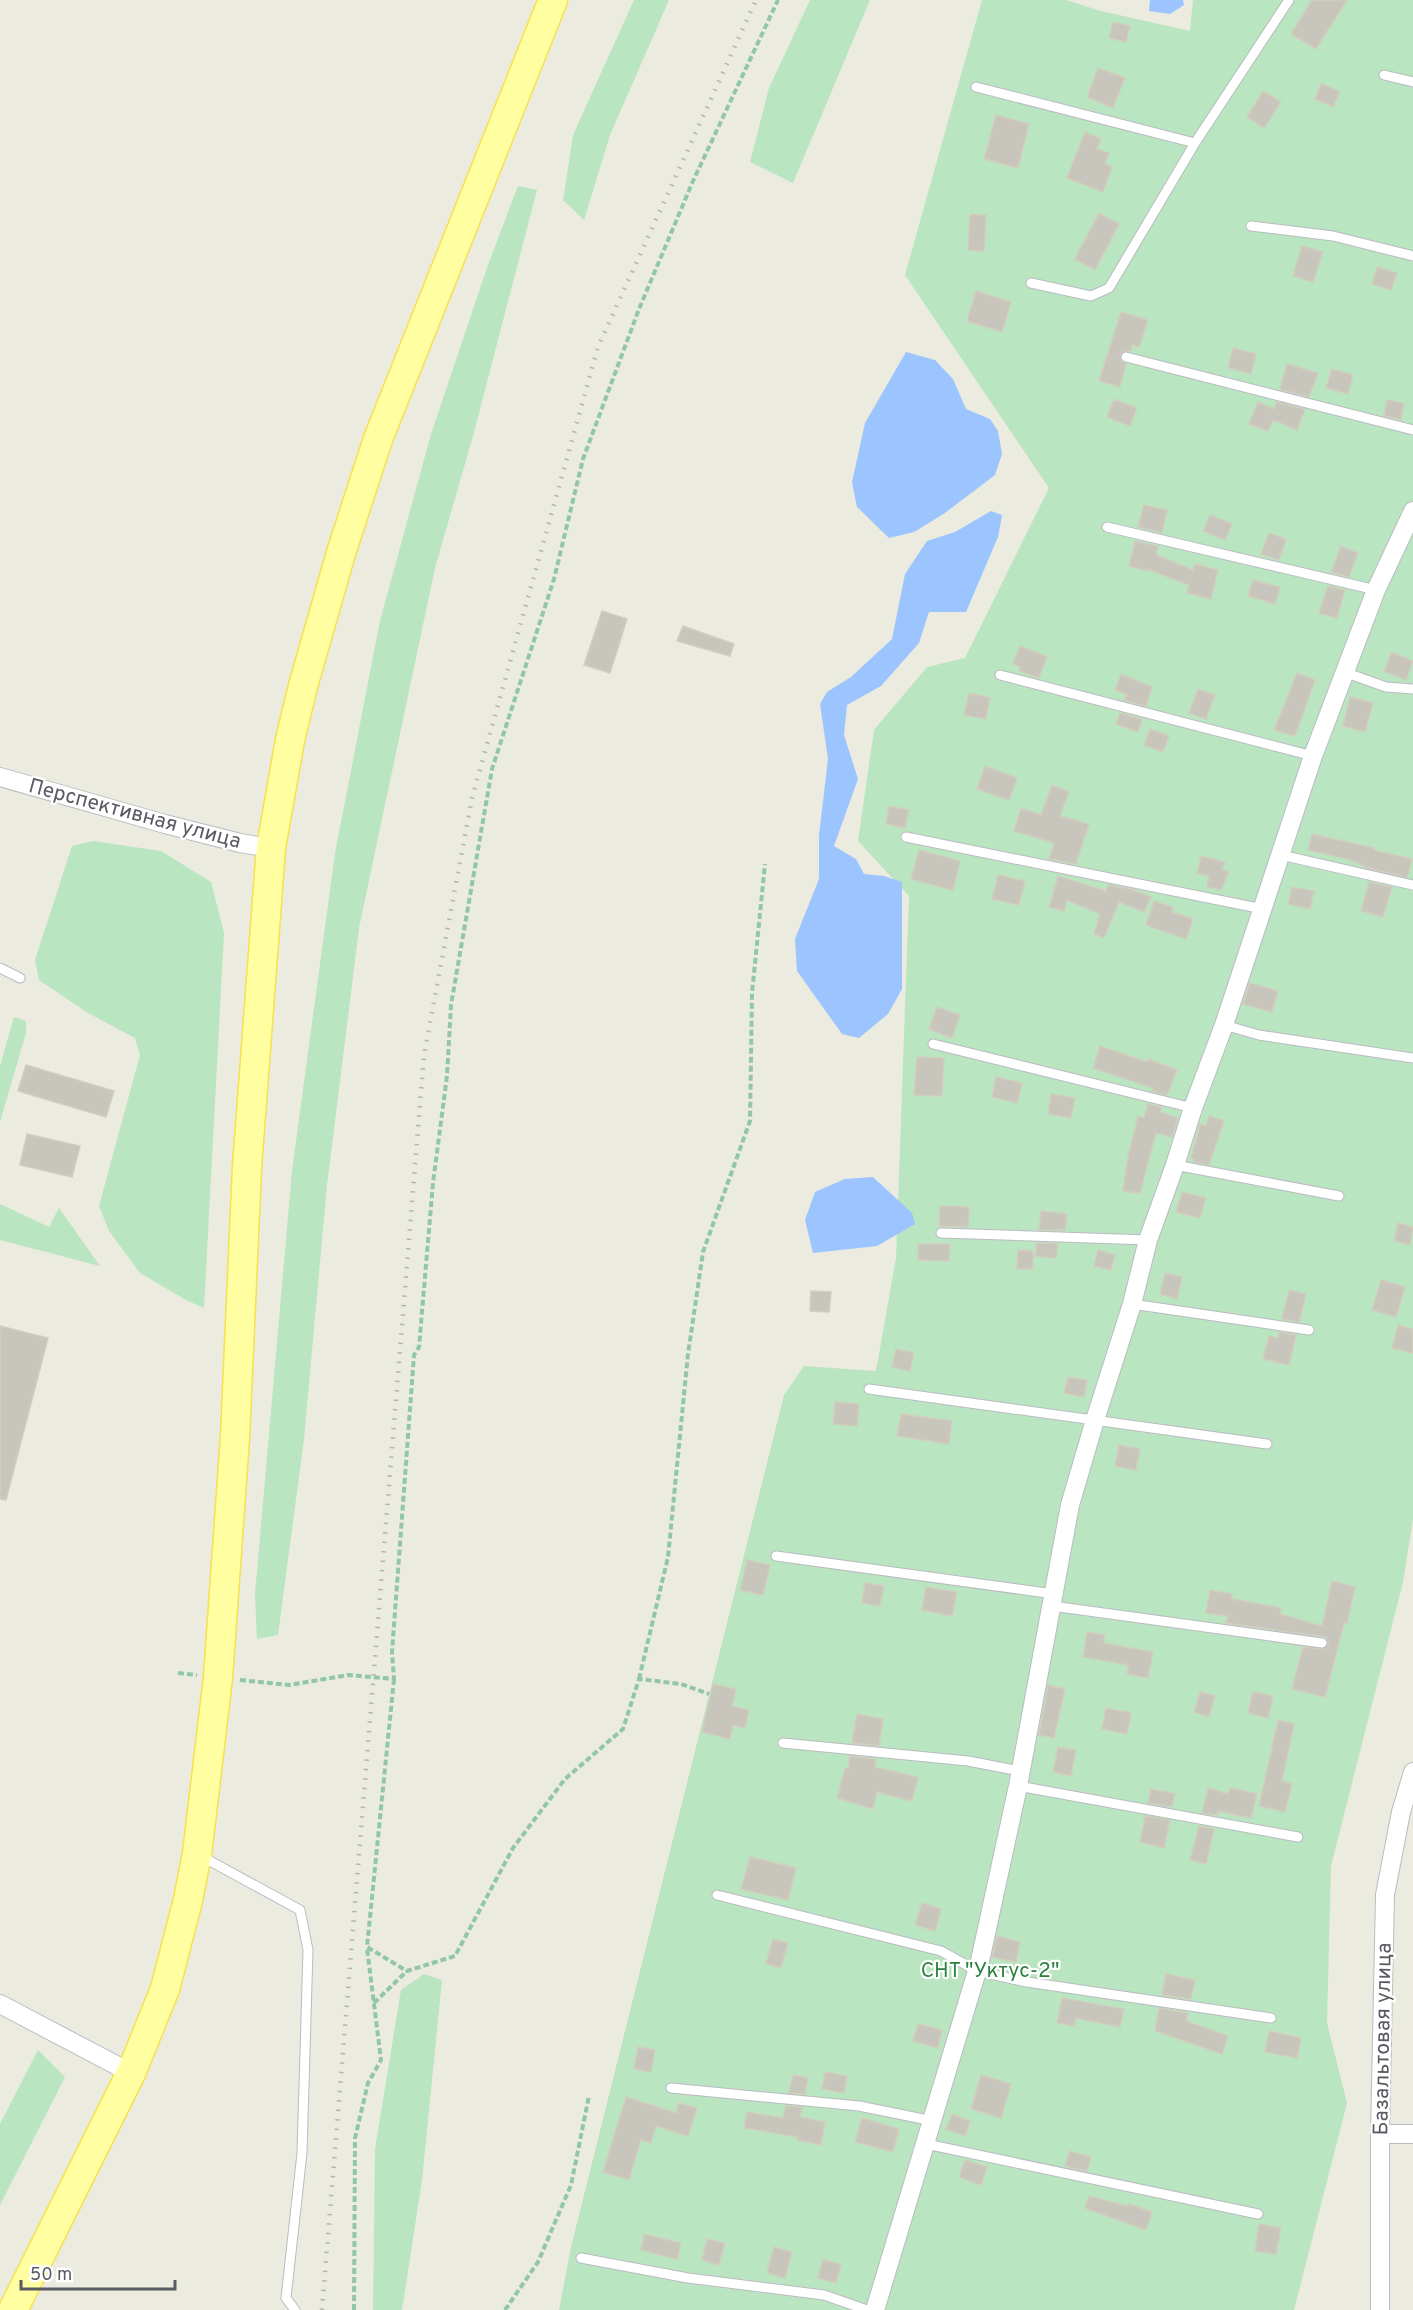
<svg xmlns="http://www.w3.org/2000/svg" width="1413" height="2310" font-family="Overpass,sans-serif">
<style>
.green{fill:#b9e5c0}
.water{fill:#9cc4ff}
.building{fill:#c7c5bc;stroke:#d1cebd;stroke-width:1.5}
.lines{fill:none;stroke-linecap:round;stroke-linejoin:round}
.lane-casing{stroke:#babbc2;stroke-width:11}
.street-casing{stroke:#babbc2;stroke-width:20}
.primary-casing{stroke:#f6e14e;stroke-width:31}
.path{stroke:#92c6a9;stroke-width:4;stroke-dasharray:6 3;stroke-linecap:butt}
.lane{stroke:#fff;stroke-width:9}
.street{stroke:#fff;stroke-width:18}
.primary{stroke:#ffffa1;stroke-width:28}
.rail{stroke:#b3b4b4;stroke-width:4.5;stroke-dasharray:1.5 8;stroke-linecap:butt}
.labels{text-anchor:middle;stroke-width:4.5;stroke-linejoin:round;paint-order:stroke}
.street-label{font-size:21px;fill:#585b61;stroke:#fff}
.park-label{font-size:21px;fill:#2f8140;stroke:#fff}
</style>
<rect width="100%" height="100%" fill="#ecebdf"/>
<!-- green -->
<path class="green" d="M 634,0 L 669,0 L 610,135 L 584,220 L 563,200 L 573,135 Z
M 810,0 L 870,0 L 793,183 L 750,162 L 769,88 Z
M 982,0 L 1066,0 L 1101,11 L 1190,31 L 1193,0 L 1413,0 L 1413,1519 L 1403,1582 L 1331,1866 L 1327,2023 L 1347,2103 L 1294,2310 L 559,2310 L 571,2247 L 784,1395 L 804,1366 L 876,1371 L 896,1258 L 909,896 L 858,841 L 874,730 L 927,667 L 965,658 L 1049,488 L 905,275 Z
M 518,186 L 537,190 L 473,436 L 435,568 L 359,928 L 327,1185 L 304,1439 L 278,1635 L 257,1639 L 255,1594 L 292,1171 L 335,853 L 380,621 L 431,434 L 489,262 Z
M 93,841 L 161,851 L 211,882 L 224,933 L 204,1308 L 186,1300 L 140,1273 L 109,1231 L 99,1206 L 140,1055 L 135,1038 L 88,1013 L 39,980 L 35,960 L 72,846 Z
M 14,1017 L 26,1021 L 26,1033 L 0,1122 L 0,1066 Z
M 0,1204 L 49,1227 L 59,1208 L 100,1266 L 0,1240 Z
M 424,1974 L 442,1980 L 422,2180 L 402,2310 L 373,2310 L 375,2149 L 401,1990 Z
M 38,2050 L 65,2077 L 0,2205 L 0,2124 Z"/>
<!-- water -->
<path class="water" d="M 1150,0 L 1183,0 L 1184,5 L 1170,14 L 1149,11 Z
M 906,352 L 935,360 L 953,379 L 966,409 L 990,419 L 998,431 L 1002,454 L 995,475 L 945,513 L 914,532 L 889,538 L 857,507 L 852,482 L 865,423 Z
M 991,511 L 1002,515 L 998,537 L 966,612 L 929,612 L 919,643 L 881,686 L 847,705 L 844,735 L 858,779 L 834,846 L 856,859 L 864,874 L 884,876 L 902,882 L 902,989 L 888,1014 L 859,1038 L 842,1034 L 797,971 L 795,939 L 819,879 L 819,835 L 828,759 L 820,704 L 827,692 L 851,677 L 892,639 L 905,574 L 927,541 L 955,532 Z
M 873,1177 L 912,1213 L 915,1224 L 877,1246 L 813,1253 L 805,1220 L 815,1192 L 845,1179 Z"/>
<!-- building -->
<path class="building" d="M 1312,0 L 1347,0 L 1316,49 L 1291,34 Z
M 1113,22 L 1130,26 L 1126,42 L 1109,38 Z
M 1098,68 L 1125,78 L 1113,108 L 1087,97 Z
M 1321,83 L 1340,92 L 1333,107 L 1315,99 Z
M 1263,91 L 1281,102 L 1264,128 L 1247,117 Z
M 996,115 L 1029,124 L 1018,168 L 984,159 Z
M 1085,132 L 1101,139 L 1097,149 L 1109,153 L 1105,164 L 1112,167 L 1103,192 L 1067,178 Z
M 1099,213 L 1119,224 L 1095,270 L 1075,259 Z
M 970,214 L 986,215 L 984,251 L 968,250 Z
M 1302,246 L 1323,252 L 1313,282 L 1293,276 Z
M 1377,267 L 1397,273 L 1391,290 L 1372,284 Z
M 976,291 L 1011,302 L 1002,332 L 967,321 Z
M 1121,312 L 1148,320 L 1139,347 L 1132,345 L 1131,351 L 1124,351 L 1120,355 L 1121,361 L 1126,364 L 1120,387 L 1099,381 Z
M 1233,348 L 1256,354 L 1251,374 L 1228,368 Z
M 1287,364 L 1318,373 L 1309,397 L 1280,389 Z
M 1332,369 L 1353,375 L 1348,394 L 1326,388 Z
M 1114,399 L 1137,408 L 1130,426 L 1107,417 Z
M 1387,400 L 1404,403 L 1401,420 L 1384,416 Z
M 1258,402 L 1274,409 L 1276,402 L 1305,409 L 1297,430 L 1273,420 L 1268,431 L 1249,424 Z
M 1144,505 L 1167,510 L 1162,533 L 1138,527 Z
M 1210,515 L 1232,524 L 1225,540 L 1203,531 Z
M 1269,533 L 1286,539 L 1279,560 L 1261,554 Z
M 1135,541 L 1158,546 L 1156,555 L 1193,570 L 1195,564 L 1218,570 L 1211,599 L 1187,593 L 1189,585 L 1147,569 L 1147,571 L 1129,566 Z
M 1341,546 L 1358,553 L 1349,577 L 1331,572 Z
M 1253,580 L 1280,587 L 1275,604 L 1248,596 Z
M 1328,586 L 1345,590 L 1337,618 L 1319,613 Z
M 602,611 L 627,619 L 610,673 L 584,665 Z
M 683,626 L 734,644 L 730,656 L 677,641 Z
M 1020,646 L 1047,657 L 1039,678 L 1019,671 L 1020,667 L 1013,664 Z
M 1392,652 L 1413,661 L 1406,680 L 1384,671 Z
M 1297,673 L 1315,680 L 1295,736 L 1274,730 Z
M 1121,674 L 1152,687 L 1146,706 L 1124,700 L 1127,694 L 1115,690 Z
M 1198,689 L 1215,695 L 1206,719 L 1189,713 Z
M 969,693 L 990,698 L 986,719 L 964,715 Z
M 1350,697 L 1373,703 L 1365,732 L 1343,726 Z
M 1120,713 L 1142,719 L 1138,732 L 1116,724 Z
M 1150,729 L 1169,736 L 1163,752 L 1144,745 Z
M 985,766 L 1017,778 L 1009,800 L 977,789 Z
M 1052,785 L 1069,792 L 1060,816 L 1089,824 L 1076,864 L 1049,859 L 1054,843 L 1014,831 L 1021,808 L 1041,815 Z
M 889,806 L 909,810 L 905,828 L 886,824 Z
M 1312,834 L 1374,848 L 1373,850 L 1412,859 L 1407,877 L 1368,868 L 1351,860 L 1308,850 Z
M 919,850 L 960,861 L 953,890 L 911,879 Z
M 1201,856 L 1225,862 L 1222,870 L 1229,872 L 1221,890 L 1207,887 L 1209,876 L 1197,873 Z
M 998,875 L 1025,881 L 1019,905 L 992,899 Z
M 1058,876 L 1106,891 L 1108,885 L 1131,889 L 1151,897 L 1144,912 L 1119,902 L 1104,938 L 1094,934 L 1100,914 L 1067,900 L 1064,911 L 1049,907 Z
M 1369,882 L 1392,887 L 1383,917 L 1361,911 Z
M 1292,887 L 1314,891 L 1310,909 L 1288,904 Z
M 1154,901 L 1173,907 L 1172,912 L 1193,919 L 1186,939 L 1146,925 Z
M 1250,983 L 1278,991 L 1272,1012 L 1243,1004 Z
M 937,1007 L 960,1015 L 952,1038 L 929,1029 Z
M 1100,1046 L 1147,1062 L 1148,1059 L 1177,1070 L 1167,1095 L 1152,1091 L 1153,1088 L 1093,1068 Z
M 917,1057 L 944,1058 L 942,1096 L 914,1095 Z
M 26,1065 L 114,1091 L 106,1117 L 18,1091 Z
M 996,1077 L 1022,1083 L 1017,1103 L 992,1097 Z
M 1051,1094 L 1075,1098 L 1071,1118 L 1048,1114 Z
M 1148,1104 L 1162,1107 L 1160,1112 L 1178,1118 L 1172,1137 L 1156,1133 L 1140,1193 L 1123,1191 L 1128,1157 L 1138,1116 L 1144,1118 Z
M 1209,1116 L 1224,1121 L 1209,1165 L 1194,1162 L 1194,1159 L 1191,1158 L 1200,1124 L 1206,1126 Z
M 27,1134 L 80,1146 L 72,1177 L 20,1165 Z
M 1182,1192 L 1206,1198 L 1200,1218 L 1176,1212 Z
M 940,1206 L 969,1207 L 968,1227 L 939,1226 Z
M 1041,1211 L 1067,1214 L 1065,1230 L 1039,1230 Z
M 1398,1223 L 1413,1227 L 1410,1245 L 1394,1241 Z
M 1037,1243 L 1058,1244 L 1056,1258 L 1035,1256 Z
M 918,1244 L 950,1244 L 949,1261 L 918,1260 Z
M 1018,1250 L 1033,1251 L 1033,1269 L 1017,1269 Z
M 1098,1250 L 1115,1255 L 1111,1270 L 1094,1266 Z
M 1165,1273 L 1182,1277 L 1177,1299 L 1160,1294 Z
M 1381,1280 L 1405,1287 L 1396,1317 L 1372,1310 Z
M 1289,1290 L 1306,1294 L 1299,1322 L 1282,1319 Z
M 811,1291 L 831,1292 L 829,1312 L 810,1311 Z
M 1398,1325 L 1413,1329 L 1413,1353 L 1392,1348 Z
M 0,1326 L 48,1338 L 6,1500 L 0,1499 Z
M 1279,1332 L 1296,1335 L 1289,1365 L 1263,1359 L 1269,1336 L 1278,1338 Z
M 896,1349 L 914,1353 L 910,1371 L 892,1367 Z
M 1068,1377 L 1087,1380 L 1084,1397 L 1064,1393 Z
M 835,1402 L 859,1404 L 857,1426 L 833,1424 Z
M 901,1414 L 952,1421 L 949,1444 L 897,1436 Z
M 1119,1445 L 1140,1449 L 1136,1470 L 1115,1466 Z
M 747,1560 L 770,1565 L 763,1595 L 740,1590 Z
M 1332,1581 L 1355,1587 L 1347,1623 L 1344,1623 L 1325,1697 L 1292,1689 L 1303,1647 L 1325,1649 L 1329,1643 L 1326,1637 L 1226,1623 L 1228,1616 L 1206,1613 L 1210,1590 L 1232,1594 L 1231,1599 L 1281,1608 L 1280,1614 L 1322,1626 Z
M 865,1583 L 884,1586 L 880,1606 L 862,1603 Z
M 926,1587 L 957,1592 L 952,1616 L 922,1610 Z
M 1087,1632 L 1105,1635 L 1104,1643 L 1153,1652 L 1148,1678 L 1127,1674 L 1129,1665 L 1083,1657 Z
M 713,1684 L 736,1689 L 732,1706 L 749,1710 L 745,1728 L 733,1725 L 730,1739 L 702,1732 Z
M 1048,1685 L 1065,1689 L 1054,1738 L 1039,1735 Z
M 1200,1692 L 1215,1696 L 1209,1717 L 1194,1712 Z
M 1253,1692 L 1273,1696 L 1268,1718 L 1248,1713 Z
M 1106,1708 L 1131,1713 L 1127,1734 L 1102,1729 Z
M 857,1714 L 883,1719 L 879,1746 L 852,1743 Z
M 1278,1720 L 1294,1724 L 1282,1781 L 1292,1784 L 1285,1812 L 1259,1806 Z
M 1058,1747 L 1076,1750 L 1071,1776 L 1053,1772 Z
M 850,1756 L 876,1759 L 875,1767 L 918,1777 L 912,1801 L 877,1792 L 873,1809 L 837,1798 L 845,1768 L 848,1769 Z
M 1208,1788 L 1228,1794 L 1230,1788 L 1257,1794 L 1251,1818 L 1218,1811 L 1217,1815 L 1202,1813 Z
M 1151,1789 L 1175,1794 L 1172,1807 L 1148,1803 Z
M 1145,1816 L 1170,1820 L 1164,1848 L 1140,1842 Z
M 1199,1826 L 1214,1829 L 1206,1864 L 1190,1860 Z
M 750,1857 L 796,1868 L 788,1900 L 741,1889 Z
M 922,1903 L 941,1909 L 935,1931 L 915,1925 Z
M 997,1936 L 1020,1942 L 1016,1962 L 992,1957 Z
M 773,1939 L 788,1943 L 781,1968 L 766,1964 Z
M 1166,1974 L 1195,1980 L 1191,1999 L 1162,1995 Z
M 1062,1998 L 1124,2009 L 1120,2027 L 1076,2018 L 1074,2026 L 1057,2023 Z
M 1159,2008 L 1188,2013 L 1186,2021 L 1228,2036 L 1222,2054 L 1155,2031 Z
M 918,2024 L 942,2030 L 938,2048 L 913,2041 Z
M 1269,2031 L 1301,2038 L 1297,2058 L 1265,2052 Z
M 638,2047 L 655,2050 L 651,2072 L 634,2069 Z
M 825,2072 L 847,2076 L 844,2093 L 822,2089 Z
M 793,2075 L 808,2078 L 805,2094 L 789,2093 Z
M 981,2075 L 1011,2084 L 1001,2118 L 971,2109 Z
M 626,2097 L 676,2113 L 679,2103 L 697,2108 L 688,2136 L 656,2126 L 651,2143 L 641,2140 L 629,2180 L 603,2172 Z
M 786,2106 L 802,2107 L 800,2117 L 825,2122 L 821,2145 L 797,2140 L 798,2137 L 744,2128 L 747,2112 L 783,2118 Z
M 952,2114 L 970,2121 L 965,2136 L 946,2129 Z
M 862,2118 L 899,2129 L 893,2152 L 855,2142 Z
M 1070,2151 L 1091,2157 L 1087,2171 L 1065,2166 Z
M 965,2160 L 987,2167 L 981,2185 L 959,2177 Z
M 1089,2196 L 1128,2206 L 1129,2204 L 1152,2212 L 1146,2230 L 1085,2208 Z
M 1259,2224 L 1281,2228 L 1276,2254 L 1255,2251 Z
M 644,2234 L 681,2243 L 677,2259 L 641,2250 Z
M 707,2239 L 725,2243 L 719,2265 L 702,2260 Z
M 774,2247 L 792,2252 L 785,2278 L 767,2273 Z
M 823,2259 L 841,2265 L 836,2283 L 818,2278 Z"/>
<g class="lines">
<defs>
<path id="lane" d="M 1384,75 L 1413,82
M 976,87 L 1195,143 L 1289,0
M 1251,226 L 1333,236 L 1413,256
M 1031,283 L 1091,296 L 1109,288 L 1195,143
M 1126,357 L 1413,430
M 1107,527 L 1376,590
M 1344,672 L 1386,687 L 1413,689
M 1000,675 L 1313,756
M 906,837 L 1263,909
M 1281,855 L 1413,885
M 0,968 L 20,978
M 1224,1025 L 1259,1035 L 1413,1058
M 933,1044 L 1193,1108
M 1175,1165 L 1339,1196
M 941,1233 L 1148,1240
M 1132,1304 L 1309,1330
M 869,1389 L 1267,1444
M 776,1556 L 1054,1594
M 1052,1606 L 1322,1643
M 783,1743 L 968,1761 L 1020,1771
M 1018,1786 L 1298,1837
M 199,1855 L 300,1910 L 308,1950 L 302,2153 L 286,2298 L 295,2310
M 717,1895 L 941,1951 L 977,1971 L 1027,1982 L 1271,2018
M 671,2088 L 859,2106 L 933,2121
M 926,2144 L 1258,2214
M 581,2258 L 688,2278 L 824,2295 L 867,2310"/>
<path id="street" d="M 0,777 L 165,824 L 240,843 L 271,848
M 0,2004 L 131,2073
M 1380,2134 L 1413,2134
M 875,2310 L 980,1961 L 1018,1786 L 1070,1505 L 1095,1420 L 1132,1304 L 1148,1240 L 1175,1165 L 1193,1108 L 1224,1025 L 1313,756 L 1376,590 L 1413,511
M 1380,2310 L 1380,2134 L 1385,1895 L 1401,1812 L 1413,1772"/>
<path id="primary" d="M 13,2310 L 131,2073 L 165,1989 L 188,1900 L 197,1854 L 218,1678 L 235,1437 L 247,1167 L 271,848 L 290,740 L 303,686 L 341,553 L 378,439 L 553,0"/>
</defs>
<!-- lane casing -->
<use href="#lane" class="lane-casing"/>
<!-- street casing -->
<use href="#street" class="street-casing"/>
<!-- primary casing -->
<use href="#primary" class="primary-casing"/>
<!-- path -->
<path class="path" d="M 178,1673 L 197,1675
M 394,1679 L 367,1947 L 407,1971 L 455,1956 L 513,1848 L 565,1779 L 623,1729 L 639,1679 L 681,1684 L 709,1694
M 639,1679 L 668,1557 L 688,1354 L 703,1252 L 750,1121 L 752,993 L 765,864
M 240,1680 L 289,1685 L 349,1675 L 394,1679 L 392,1652 L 414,1355 L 419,1347 L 433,1183 L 447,1076 L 451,1005 L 492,769 L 554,579 L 583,459 L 639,309 L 693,181 L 778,0
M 374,2003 L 407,1971
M 354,2310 L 355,2138 L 368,2083 L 381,2060 L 367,1948
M 505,2310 L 538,2262 L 571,2185 L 589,2096"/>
<!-- lane -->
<use href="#lane" class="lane"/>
<!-- street -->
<use href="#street" class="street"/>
<!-- primary -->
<use href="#primary" class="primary"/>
<!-- rail -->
<path class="rail" d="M 322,2310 L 424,1055 L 472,798 L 598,347 L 756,0"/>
</g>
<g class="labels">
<!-- street labels -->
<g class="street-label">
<text transform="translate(135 813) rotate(15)" y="7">Перспективная улица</text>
<text transform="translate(1382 2039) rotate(-89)" y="7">Базальтовая улица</text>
</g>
<!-- park labels -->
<g class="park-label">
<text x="990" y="1977">СНТ "Уктус-2"</text>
</g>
</g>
<!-- scale -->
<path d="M21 2280v9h154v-9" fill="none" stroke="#585b61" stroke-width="3"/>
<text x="30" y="2280" font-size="18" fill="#585b61" stroke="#ffffff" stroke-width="4.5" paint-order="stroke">50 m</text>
</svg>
